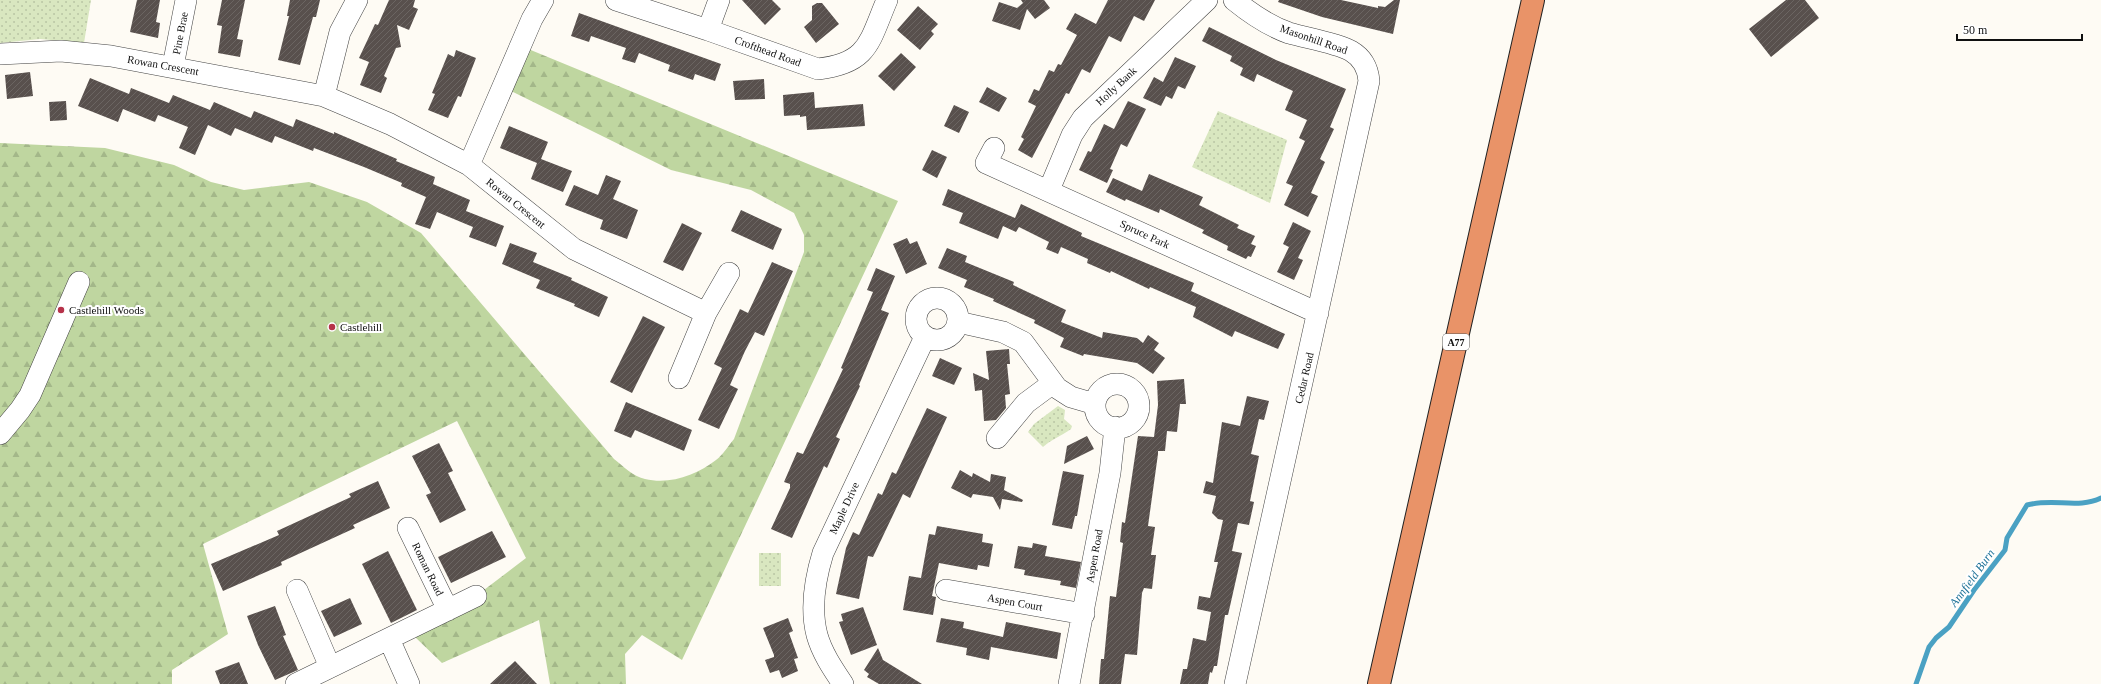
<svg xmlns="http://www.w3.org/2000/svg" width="2101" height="684" font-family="'Times New Roman',serif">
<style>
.grass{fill:url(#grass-dots)}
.forest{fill:url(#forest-firs)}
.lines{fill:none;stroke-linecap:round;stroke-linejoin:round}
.stream{stroke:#4aa1c3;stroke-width:5}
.building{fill:url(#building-hatch)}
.minor-casing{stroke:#434343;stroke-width:22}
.highway-casing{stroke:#212121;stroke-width:24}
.minor{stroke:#fff;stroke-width:21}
.highway{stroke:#e99368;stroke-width:22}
.poi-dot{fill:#b63249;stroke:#fff;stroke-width:1.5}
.labels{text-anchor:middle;stroke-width:4;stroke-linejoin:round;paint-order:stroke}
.shield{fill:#fff;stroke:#585858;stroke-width:1}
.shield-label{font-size:10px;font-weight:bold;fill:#101010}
.street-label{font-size:11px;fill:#101010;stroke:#fff}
.poi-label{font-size:11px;fill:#101010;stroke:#fff;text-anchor:start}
.water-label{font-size:12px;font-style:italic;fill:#227499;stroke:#fff}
</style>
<defs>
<pattern id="grass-dots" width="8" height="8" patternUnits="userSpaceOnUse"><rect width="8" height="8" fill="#d9e7c0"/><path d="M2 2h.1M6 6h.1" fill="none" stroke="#b9c5a4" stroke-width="1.8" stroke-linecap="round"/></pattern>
<pattern id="forest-firs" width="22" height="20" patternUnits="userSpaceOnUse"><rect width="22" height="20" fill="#bfd6a0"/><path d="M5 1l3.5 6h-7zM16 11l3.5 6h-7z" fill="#a3b789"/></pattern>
<pattern id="building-hatch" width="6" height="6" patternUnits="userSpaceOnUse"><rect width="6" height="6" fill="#58504d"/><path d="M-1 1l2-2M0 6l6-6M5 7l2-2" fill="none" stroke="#6b6562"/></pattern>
</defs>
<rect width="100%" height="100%" fill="#fefbf4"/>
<!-- grass -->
<path class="grass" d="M 0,0 L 91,0 L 84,43 L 40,39 L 0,43 Z
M 1218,111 L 1287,140 L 1270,203 L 1192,167 Z
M 1058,406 L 1065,410 L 1064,419 L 1072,426 L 1071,429 C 1061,436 1052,439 1043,447 L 1028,432 L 1034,424 Z
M 759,553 L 781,553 L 781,586 L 759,586 Z"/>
<!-- forest -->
<path class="forest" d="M 521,46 L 898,201 L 682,660 L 642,635 L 625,654 L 626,684 L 550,684 L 539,620 L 442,663 L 415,637 L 476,596 L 526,558 L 457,421 L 203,544 L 228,634 L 172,670 L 172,684 L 0,684 L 0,143 L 105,148 L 174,165 L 211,182 L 244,190 L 309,182 L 367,202 L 421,233 L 614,459 C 623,466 634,477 645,479 C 670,485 697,475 716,460 C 723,455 728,446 734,439 L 804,252 L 804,235 L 794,213 L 751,190 L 671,170 L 503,87 Z"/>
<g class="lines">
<!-- stream -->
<path class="stream" d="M 1916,684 L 1929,647 L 1936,638 L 1949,627 L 1974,590 L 2005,550 L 2007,538 L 2027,505 C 2053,498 2079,509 2101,498"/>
</g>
<!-- building -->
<path class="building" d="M 137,0 L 160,0 L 156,22 L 160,23 L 158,38 L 130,32 Z
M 222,0 L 245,0 L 237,39 L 243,40 L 240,57 L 218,53 L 222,26 L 217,25 Z
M 290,0 L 320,0 L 316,17 L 313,17 L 300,65 L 278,60 L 289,16 L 287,16 Z
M 389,0 L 415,0 L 413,7 L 418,9 L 409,30 L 397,25 L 401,47 L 396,48 L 384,76 L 387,78 L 381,93 L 360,85 L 369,62 L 359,58 L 375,24 L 378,25 Z
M 742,0 L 772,0 L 781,9 L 765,25 Z
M 1021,0 L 1044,0 L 1050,8 L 1035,19 L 1027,9 L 1020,30 L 992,21 L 999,2 L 1017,8 L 1023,3 Z
M 1108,0 L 1155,0 L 1144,21 L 1134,16 L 1121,42 L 1109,36 L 1090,73 L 1082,69 L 1069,94 L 1066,93 L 1032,158 L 1018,150 L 1024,139 L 1021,137 L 1036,106 L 1028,102 L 1034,89 L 1039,91 L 1049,70 L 1054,72 L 1058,64 L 1061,65 L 1077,35 L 1066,29 L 1075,13 L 1096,24 Z
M 1279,0 L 1341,0 L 1378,8 L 1378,6 L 1385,7 L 1394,0 L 1400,0 L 1393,34 L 1322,17 L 1278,2 Z
M 1786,0 L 1805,0 L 1819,18 L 1771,57 L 1749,29 Z
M 817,3 L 822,3 L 839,24 L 816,43 L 804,27 L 812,20 L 812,6 Z
M 918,6 L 938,24 L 931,31 L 934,34 L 920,50 L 897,30 Z
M 579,13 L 721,64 L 715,81 L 695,74 L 693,80 L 668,71 L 670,65 L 639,53 L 635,63 L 622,59 L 626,48 L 591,36 L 589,42 L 571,36 Z
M 1209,27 L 1276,60 L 1346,89 L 1330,127 L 1334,129 L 1320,159 L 1325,162 L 1311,193 L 1318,196 L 1308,217 L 1284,205 L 1293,186 L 1286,183 L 1305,141 L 1299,138 L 1307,120 L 1285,110 L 1293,91 L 1257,74 L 1254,82 L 1240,75 L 1243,68 L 1230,61 L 1232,56 L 1202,41 Z
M 456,50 L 476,58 L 461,97 L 458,96 L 448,118 L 428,110 L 435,94 L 432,93 L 448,54 L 454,57 Z
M 901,53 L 916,67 L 894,91 L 878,76 Z
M 1175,57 L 1196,66 L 1185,89 L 1178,86 L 1172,99 L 1166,96 L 1161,106 L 1143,98 L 1154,77 L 1163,82 Z
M 30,72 L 33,96 L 7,99 L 5,75 Z
M 90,78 L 129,94 L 131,88 L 169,103 L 173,95 L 210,110 L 214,102 L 251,118 L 254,111 L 293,127 L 296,119 L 334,134 L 334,132 L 397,159 L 396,161 L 435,177 L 433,184 L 470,200 L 466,211 L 504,226 L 496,247 L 469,237 L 473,227 L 437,212 L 430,229 L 415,224 L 426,197 L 401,186 L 402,183 L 364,167 L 314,148 L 313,151 L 275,136 L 272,143 L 235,128 L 231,136 L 208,125 L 195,155 L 179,148 L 188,127 L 158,115 L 155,122 L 123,109 L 118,122 L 78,106 Z
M 764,79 L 765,99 L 735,100 L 733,81 Z
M 987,87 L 1007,98 L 999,112 L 979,102 Z
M 814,92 L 815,108 L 863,104 L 865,126 L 807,130 L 806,116 L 800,117 L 800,115 L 784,116 L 783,95 Z
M 66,101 L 67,120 L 50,121 L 49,102 Z
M 1128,101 L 1146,109 L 1127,147 L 1121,144 L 1110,169 L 1113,170 L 1107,183 L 1079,170 L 1088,151 L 1091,152 L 1104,124 L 1114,129 Z
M 954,105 L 969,112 L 959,133 L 944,126 Z
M 509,126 L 548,142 L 541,159 L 572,171 L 563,192 L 531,179 L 537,163 L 500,148 Z
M 932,150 L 947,157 L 937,178 L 922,170 Z
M 1149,174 L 1203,197 L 1199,205 L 1239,225 L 1237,228 L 1255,236 L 1251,244 L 1256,246 L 1251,257 L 1248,256 L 1246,259 L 1227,250 L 1228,246 L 1202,233 L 1204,230 L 1160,209 L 1159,213 L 1126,199 L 1125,201 L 1106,192 L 1113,178 L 1142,191 Z
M 606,175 L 621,181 L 613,199 L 638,210 L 627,239 L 600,229 L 603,220 L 565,205 L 574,185 L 598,195 Z
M 948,189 L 1015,218 L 1021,204 L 1082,233 L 1081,236 L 1194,283 L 1191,291 L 1285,334 L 1278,349 L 1235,331 L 1232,337 L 1193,317 L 1196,307 L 1150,287 L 1149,289 L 1111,271 L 1110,273 L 1087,263 L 1088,259 L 1061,247 L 1058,254 L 1046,249 L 1049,242 L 1019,227 L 1016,232 L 1003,226 L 998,239 L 959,223 L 963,213 L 942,205 Z
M 741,210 L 782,229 L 773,250 L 731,231 Z
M 1293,222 L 1311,231 L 1298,258 L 1303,260 L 1294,280 L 1277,272 L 1289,247 L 1283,244 Z
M 682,223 L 702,233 L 683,271 L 663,262 Z
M 907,238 L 910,244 L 917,241 L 927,264 L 906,274 L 893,244 Z
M 510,243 L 537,253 L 533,262 L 572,278 L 571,280 L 608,297 L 599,317 L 574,306 L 575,304 L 536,288 L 540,280 L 502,264 Z
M 947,248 L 967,256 L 965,262 L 1014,282 L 1013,285 L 1066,310 L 1061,322 L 1102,338 L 1103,332 L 1137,338 L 1143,343 L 1148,335 L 1159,343 L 1154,350 L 1165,358 L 1153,374 L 1137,363 L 1084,354 L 1083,356 L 1060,347 L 1064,338 L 1034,323 L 1035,320 L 993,301 L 994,299 L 964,287 L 967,280 L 938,268 Z
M 772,262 L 793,271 L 764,336 L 755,332 L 745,351 L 730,385 L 738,389 L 719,429 L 698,420 L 722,368 L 714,364 L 740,309 L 748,313 Z
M 876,268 L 895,276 L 881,310 L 889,313 L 859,385 L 860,386 L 836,437 L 840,439 L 827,468 L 824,466 L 792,538 L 771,529 L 790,488 L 790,484 L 784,482 L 797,452 L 803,454 L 843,369 L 841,368 L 873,292 L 867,290 Z
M 643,316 L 665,327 L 632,393 L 610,382 Z
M 1009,349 L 1010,364 L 1007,364 L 1010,394 L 1005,395 L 1006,408 L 996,420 L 984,421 L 982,390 L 975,391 L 973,373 L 989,380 L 986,351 Z
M 940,358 L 962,368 L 954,385 L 932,376 Z
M 1184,379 L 1186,404 L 1180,404 L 1177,432 L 1167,431 L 1165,451 L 1158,451 L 1158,454 L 1148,526 L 1155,527 L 1151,555 L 1156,555 L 1152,589 L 1144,588 L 1142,593 L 1137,655 L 1125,654 L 1121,684 L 1099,684 L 1101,659 L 1104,659 L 1110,596 L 1116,597 L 1123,543 L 1120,542 L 1122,522 L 1125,523 L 1138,436 L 1154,437 L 1158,405 L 1157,381 Z
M 1247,396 L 1269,401 L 1264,420 L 1259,419 L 1251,454 L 1259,456 L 1250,501 L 1254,502 L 1249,525 L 1238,523 L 1232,551 L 1242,553 L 1228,615 L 1225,615 L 1217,666 L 1214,666 L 1212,673 L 1210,672 L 1208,684 L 1180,684 L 1183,669 L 1187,669 L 1193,638 L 1206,641 L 1211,612 L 1197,609 L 1199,596 L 1210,598 L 1218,562 L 1214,562 L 1223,520 L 1218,519 L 1212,513 L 1216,496 L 1203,493 L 1206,481 L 1213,483 L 1222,422 L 1240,426 Z
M 626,402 L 692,430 L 684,451 L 635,430 L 631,438 L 614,431 Z
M 927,408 L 947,417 L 910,498 L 903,494 L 873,557 L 868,556 L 859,599 L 836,594 L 846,548 L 853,532 L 859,535 L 878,493 L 882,495 L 892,472 L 896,474 Z
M 1087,436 L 1094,449 L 1064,464 L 1067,446 Z
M 439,443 L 453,471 L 448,473 L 466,510 L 440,523 L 426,495 L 431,493 L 412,456 Z
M 960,470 L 972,477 L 973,473 L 990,482 L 991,474 L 1006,477 L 1004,490 L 1023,500 L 1022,502 L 1002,499 L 1000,510 L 993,497 L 973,494 L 971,498 L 951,488 Z
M 1063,471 L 1084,475 L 1077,516 L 1075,516 L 1072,529 L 1052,525 Z
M 378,481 L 390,508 L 353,525 L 355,528 L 281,562 L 282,565 L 223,591 L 211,564 L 279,535 L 277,531 L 351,497 L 349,494 Z
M 937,526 L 983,534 L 982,542 L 993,544 L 989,567 L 978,565 L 977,570 L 939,563 L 932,596 L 936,597 L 933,615 L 903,610 L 909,576 L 921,578 L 929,534 L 935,535 Z
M 492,531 L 506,557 L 451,583 L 438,557 Z
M 1033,543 L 1047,546 L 1045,556 L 1081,562 L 1076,588 L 1060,585 L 1061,581 L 1024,575 L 1025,570 L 1014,568 L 1018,546 L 1032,548 Z
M 388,551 L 417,610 L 391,623 L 362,564 Z
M 350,598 L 362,624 L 334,637 L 321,611 Z
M 275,606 L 286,635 L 283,636 L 298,670 L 275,680 L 258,645 L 247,616 Z
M 863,607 L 877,645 L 851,655 L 839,622 L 843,621 L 841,614 Z
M 788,618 L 793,631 L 789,633 L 798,658 L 794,659 L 798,671 L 782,678 L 779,670 L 770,673 L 765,660 L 774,657 L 774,655 L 763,628 Z
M 941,618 L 964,622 L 963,628 L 1003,637 L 1006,622 L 1061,633 L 1057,659 L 991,647 L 989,660 L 966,655 L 967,648 L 936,642 Z
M 878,648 L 883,660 L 922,684 L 879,684 L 867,677 L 869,674 L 864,670 Z
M 515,661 L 537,684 L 490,684 Z
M 239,662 L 248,684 L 220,684 L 215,671 Z"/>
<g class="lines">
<defs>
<path id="minor" d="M 616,0 L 708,30 L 818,69 C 869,63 869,42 887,0
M 1234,0 C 1250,13 1269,26 1289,33 C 1306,38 1337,43 1351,51 C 1363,58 1368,69 1369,81 L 1235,684
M 708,30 L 719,0
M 0,54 L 61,51 L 111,56 L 324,96 L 390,124 L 469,165 L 574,249 L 706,313
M 173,66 L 186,0
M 324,96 L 340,32 L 357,0
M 994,148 L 986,163 L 1318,313
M 469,165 L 532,19 L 543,0
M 1049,190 L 1072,135 L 1083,118 L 1207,0
M916 319a21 21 0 1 1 42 0a21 21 0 1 1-42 0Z
M 958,322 L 1003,332 L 1023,342 L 1057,388 L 1071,397 L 1095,404
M 679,378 L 706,313 L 729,273
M1095 406a22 22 0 1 1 44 0a22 22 0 1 1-44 0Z
M 0,434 L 20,410 L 30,395 L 79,282
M 997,438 L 1026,403 L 1053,383
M 408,528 L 448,610
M 297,590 L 330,667
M 946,590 L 1084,614
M 389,639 L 409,684
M 296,684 L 476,596
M 843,684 C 833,669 822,653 817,635 C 810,608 815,579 823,553 L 925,337
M 1069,684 L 1110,473 L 1115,427"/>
<path id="highway" d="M 1379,684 L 1533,0"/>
</defs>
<!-- minor casing -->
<use href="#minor" class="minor-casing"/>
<!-- highway casing -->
<use href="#highway" class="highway-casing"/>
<!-- minor -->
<use href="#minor" class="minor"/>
<!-- highway -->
<use href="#highway" class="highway"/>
</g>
<!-- markers -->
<g class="poi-dot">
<circle cx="61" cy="310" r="4"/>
<circle cx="332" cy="327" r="4"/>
</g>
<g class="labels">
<!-- shield labels -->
<rect class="shield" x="1443" y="334" width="26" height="16" rx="3"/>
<g class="shield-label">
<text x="1456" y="346">A77</text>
</g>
<!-- street labels -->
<g class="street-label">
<text transform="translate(180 33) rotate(-79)" y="4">Pine Brae</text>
<text transform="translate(1314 39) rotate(19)" y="4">Masonhill Road</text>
<text transform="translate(768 51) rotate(20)" y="4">Crofthead Road</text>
<text transform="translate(163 65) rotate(10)" y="4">Rowan Crescent</text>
<text transform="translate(1116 86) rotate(-43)" y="4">Holly Bank</text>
<text transform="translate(516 203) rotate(39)" y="4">Rowan Crescent</text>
<text transform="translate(1145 234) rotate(25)" y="4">Spruce Park</text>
<text transform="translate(1304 378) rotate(-77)" y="4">Cedar Road</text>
<text transform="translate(844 508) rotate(-65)" y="4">Maple Drive</text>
<text transform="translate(1094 556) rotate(-80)" y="4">Aspen Road</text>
<text transform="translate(428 569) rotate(64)" y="4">Roman Road</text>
<text transform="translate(1015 602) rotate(10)" y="4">Aspen Court</text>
</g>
<!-- poi labels -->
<g class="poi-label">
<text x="69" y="314">Castlehill Woods</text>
<text x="340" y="331">Castlehill</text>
</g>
<!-- water labels -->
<g class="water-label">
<text transform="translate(1972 578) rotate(-54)" y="4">Annfield Burn</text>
</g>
</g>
<!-- scale -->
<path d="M1957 34v6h125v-6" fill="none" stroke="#101010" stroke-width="2"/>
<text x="1963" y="34" font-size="12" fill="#101010" stroke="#ffffff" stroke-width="3" paint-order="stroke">50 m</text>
</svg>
